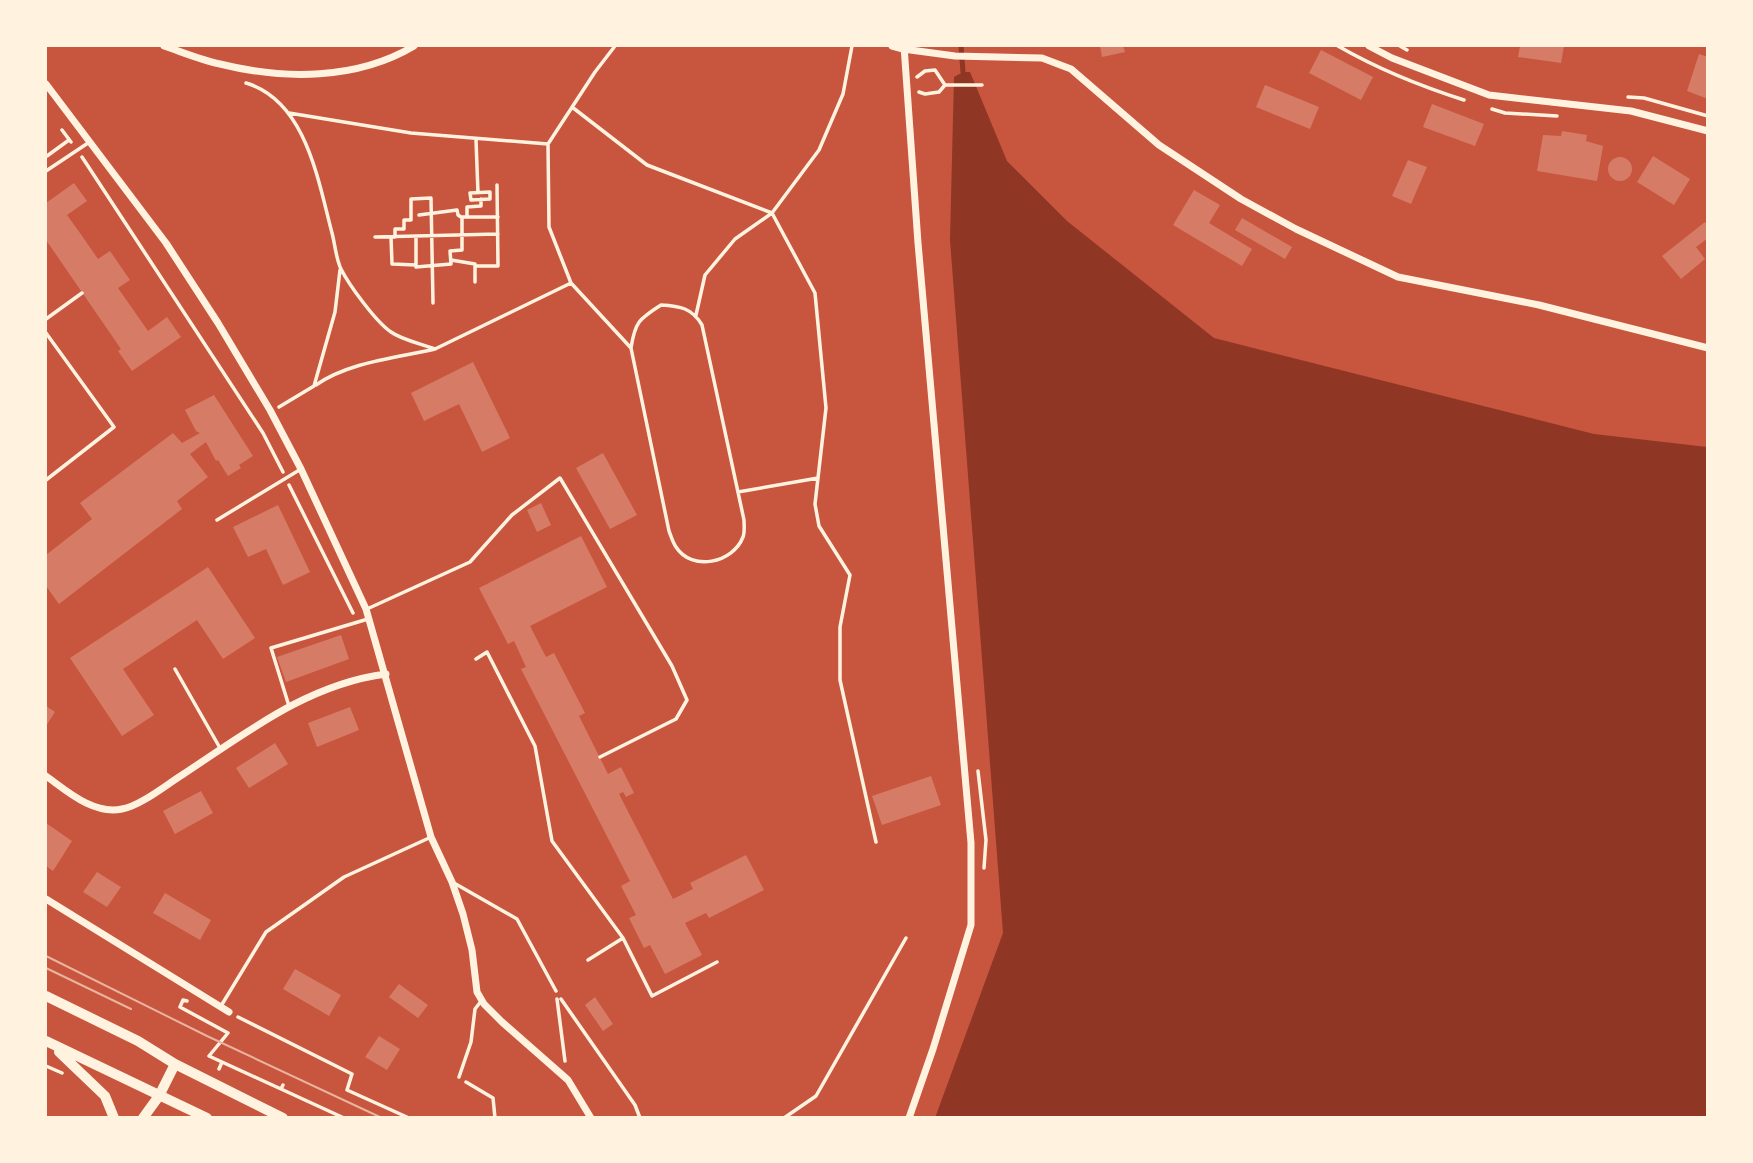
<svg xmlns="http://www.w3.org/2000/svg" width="1753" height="1163" font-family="Raleway,sans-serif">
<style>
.water{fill:#8f3625}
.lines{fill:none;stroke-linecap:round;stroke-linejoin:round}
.stream{stroke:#8f3625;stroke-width:5}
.building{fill:#d67c66}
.path{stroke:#fff3e0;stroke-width:3.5}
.service{stroke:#fff3e0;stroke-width:3.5}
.minor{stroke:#fff3e0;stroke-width:7}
.tertiary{stroke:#fff3e0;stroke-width:10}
.tram{stroke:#e9b49f;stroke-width:2}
</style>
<rect width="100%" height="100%" fill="#c8553d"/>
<!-- water -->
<path class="water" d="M 963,72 L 970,72 L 1007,161 L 1067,221 L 1214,338 L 1594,434 L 1707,447 L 1708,1117 L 935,1118 L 1003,933 L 950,240 L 954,77 Z"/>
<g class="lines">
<!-- stream -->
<path class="stream" d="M 961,46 L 963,72"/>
</g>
<!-- building -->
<path class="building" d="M 1100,46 L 1123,46 L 1125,52 L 1102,57 Z
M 1520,46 L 1564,46 L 1561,63 L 1518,57 Z
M 1321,50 L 1373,77 L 1361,100 L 1309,73 Z
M 1699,54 L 1708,57 L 1708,99 L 1687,91 Z
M 1265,85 L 1319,107 L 1310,129 L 1256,107 Z
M 1432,104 L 1484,124 L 1475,146 L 1423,127 Z
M 1562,131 L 1587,135 L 1586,141 L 1603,146 L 1597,181 L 1537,171 L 1543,135 L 1561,136 Z
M 1653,156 L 1690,179 L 1674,205 L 1637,182 Z
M1608 169a12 12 0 1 1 24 0a12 12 0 1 1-24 0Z
M 1408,160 L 1427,167 L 1411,204 L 1392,196 Z
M 74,183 L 87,201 L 67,215 L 80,233 L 98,259 L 110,251 L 130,280 L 118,288 L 148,331 L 167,317 L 181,337 L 132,371 L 118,351 L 121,349 L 46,240 L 46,203 Z
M 1194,190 L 1220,205 L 1209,223 L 1252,249 L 1242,266 L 1173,225 Z
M 1242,218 L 1292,247 L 1285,259 L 1235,230 Z
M 1705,222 L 1708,225 L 1708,238 L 1696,247 L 1705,259 L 1681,279 L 1662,256 Z
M 473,362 L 510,438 L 482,452 L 459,404 L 424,421 L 411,393 Z
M 214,395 L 253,456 L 239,465 L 241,468 L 228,476 L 218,460 L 216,461 L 206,442 L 190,454 L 208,477 L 177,501 L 182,509 L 59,604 L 46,586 L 46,555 L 92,519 L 80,503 L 173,433 L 182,443 L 200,433 L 196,431 L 185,410 Z
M 603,453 L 637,515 L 610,529 L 576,468 Z
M 541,503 L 551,525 L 537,532 L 527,510 Z
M 278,505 L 310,572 L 283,585 L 266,549 L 248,557 L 233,527 Z
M 581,536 L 607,587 L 530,626 L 546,657 L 554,653 L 585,713 L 579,716 L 608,774 L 621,767 L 634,793 L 626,797 L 623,792 L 619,794 L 673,899 L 693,889 L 690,883 L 746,855 L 764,890 L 709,918 L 706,913 L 685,923 L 702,955 L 665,974 L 650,945 L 644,948 L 629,918 L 636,915 L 621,886 L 630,881 L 521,669 L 526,667 L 514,641 L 508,644 L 479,588 Z
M 208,567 L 255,638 L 223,659 L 197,620 L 123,669 L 154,715 L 122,736 L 70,658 Z
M 341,635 L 349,659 L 286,682 L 277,657 Z
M 46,706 L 55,712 L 46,726 Z
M 350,707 L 359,730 L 317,747 L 308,723 Z
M 275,743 L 288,764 L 249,788 L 236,768 Z
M 931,776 L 941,805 L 882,825 L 872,796 Z
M 201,791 L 213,813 L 175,834 L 163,811 Z
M 46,823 L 72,841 L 53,871 L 46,866 Z
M 97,872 L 121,887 L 107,907 L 83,892 Z
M 165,893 L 211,920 L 200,940 L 153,913 Z
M 295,969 L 341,995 L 329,1016 L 283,989 Z
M 399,984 L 428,1005 L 418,1018 L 389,997 Z
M 595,997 L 613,1024 L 603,1031 L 585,1005 Z
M 379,1036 L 400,1049 L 387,1070 L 365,1057 Z"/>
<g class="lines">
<!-- path -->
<path class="path" d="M 615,46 L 595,72 L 548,144 L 549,227 L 571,283 L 631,348
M 1338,46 C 1378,69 1420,86 1464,100
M 1400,46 L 1407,50
M 917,77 L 925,71 L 935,70 L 945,85 L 982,85
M 246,83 C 306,101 318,180 332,233 C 335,244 336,259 341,269 C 349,285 376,322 391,332 C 402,340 422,344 435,349 L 571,283
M 919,92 L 925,94 L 939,92 L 945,85
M 1628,97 L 1644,98 L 1708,116
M 572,107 L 647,165 L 772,213 L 815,293 L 826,408 L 815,504 L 819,526 L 850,575 L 840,627 L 840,680 L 876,842
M 1492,109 L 1505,113 L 1557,116
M 289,113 L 411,133 L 548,144
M 62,130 L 71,142
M 476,140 L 478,193
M 47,156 L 69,140
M 82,157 L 263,433 L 283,472
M 490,192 L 490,199 L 471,200 L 470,193 Z
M 419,215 L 457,210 L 458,215 L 461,217
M 467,217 L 467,207 L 481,206 L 481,199
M 375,237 L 498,234
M 391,237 L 392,264 L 416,265 L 416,236
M 395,237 L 395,229 L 404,229 L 404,220 L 411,220 L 411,199 L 431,198 L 433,303
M 451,260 L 475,264 L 475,282
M 475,266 L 498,266 L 497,185
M 416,267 L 451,264 L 450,251 L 462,250 L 462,217 L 498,217
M 661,305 C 680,306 692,308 702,325 L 744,520 C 744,525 745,532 743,537 C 733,563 692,572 676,547 C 673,543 671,536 669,531 L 631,348 C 635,322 639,319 661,305 Z
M 696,315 L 705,275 L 735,239 L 772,213 L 819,150 L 843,94 L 852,46
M 46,319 L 82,293
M 316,385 C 349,362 396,358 435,349
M 279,407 L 314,386 L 335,312 L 340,270
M 289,485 L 353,613
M 738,492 L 818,478
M 476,659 L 487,652 L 535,746 L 552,841 L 623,938 L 652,996 L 717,962
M 978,771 L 986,840 L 984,868
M 588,960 L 623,938
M 557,999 L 565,1061
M 561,999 L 635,1105 L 640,1118
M 187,1001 L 183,1000 L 180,1007 L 228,1033 L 209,1056 L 222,1062 L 219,1069
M 238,1017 L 352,1074 L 347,1090 L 409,1118
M 222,1062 L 281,1089 L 283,1085
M 46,1066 L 62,1073
M 466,1082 L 493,1098 L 495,1118
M 281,1089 L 344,1118
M 784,1118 L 816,1096 L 906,938"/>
<!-- service -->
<path class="service" d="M 46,171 L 88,143
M 46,333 L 114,427 L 46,480
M 217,520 L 301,469
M 367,609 L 470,562 L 512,515 L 560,478 L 672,666 L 687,700 L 676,719 L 600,757
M 175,669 L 220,748
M 289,706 L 271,648 L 368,619
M 454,883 L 517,919 L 556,991
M 221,1006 L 266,932 L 344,877 L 429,838
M 459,1077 L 471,1042 L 475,1009 L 482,1000"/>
<!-- minor -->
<path class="minor" d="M 164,46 C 182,52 201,60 220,64 C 284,80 357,80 414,46
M 892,46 L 903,49 L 955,56 L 1042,58 L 1071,69 L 1159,145 L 1241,199 L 1296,229 L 1398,277 L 1539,305 L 1708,348
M 904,46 L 918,243 L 971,843 L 971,925 L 933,1049 L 909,1118
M 1369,46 L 1392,58 L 1489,95 L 1631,111 L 1708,131
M 46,84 L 166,243 L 218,323 L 270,410 L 301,469 L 366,609 L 431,837 L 452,882 L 463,914 L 472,950 L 477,992 L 484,1004 L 502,1022 L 568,1080 L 591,1118
M 46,776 C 67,791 93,815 122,809 C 140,806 166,785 182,775 C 246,733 308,684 386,674
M 46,899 L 229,1012"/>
<!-- tertiary -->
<path class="tertiary" d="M 46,996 L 138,1041 L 175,1064 L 283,1118
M 46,1041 L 207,1118
M 59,1052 L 105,1096 L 114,1118
M 143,1118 L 159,1096 L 175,1064"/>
<!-- tram -->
<path class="tram" d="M 46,956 L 207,1036 L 382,1118
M 46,968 L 131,1009"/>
</g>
<!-- border -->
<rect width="1753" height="1163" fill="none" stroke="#fff3e0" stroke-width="94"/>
</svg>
